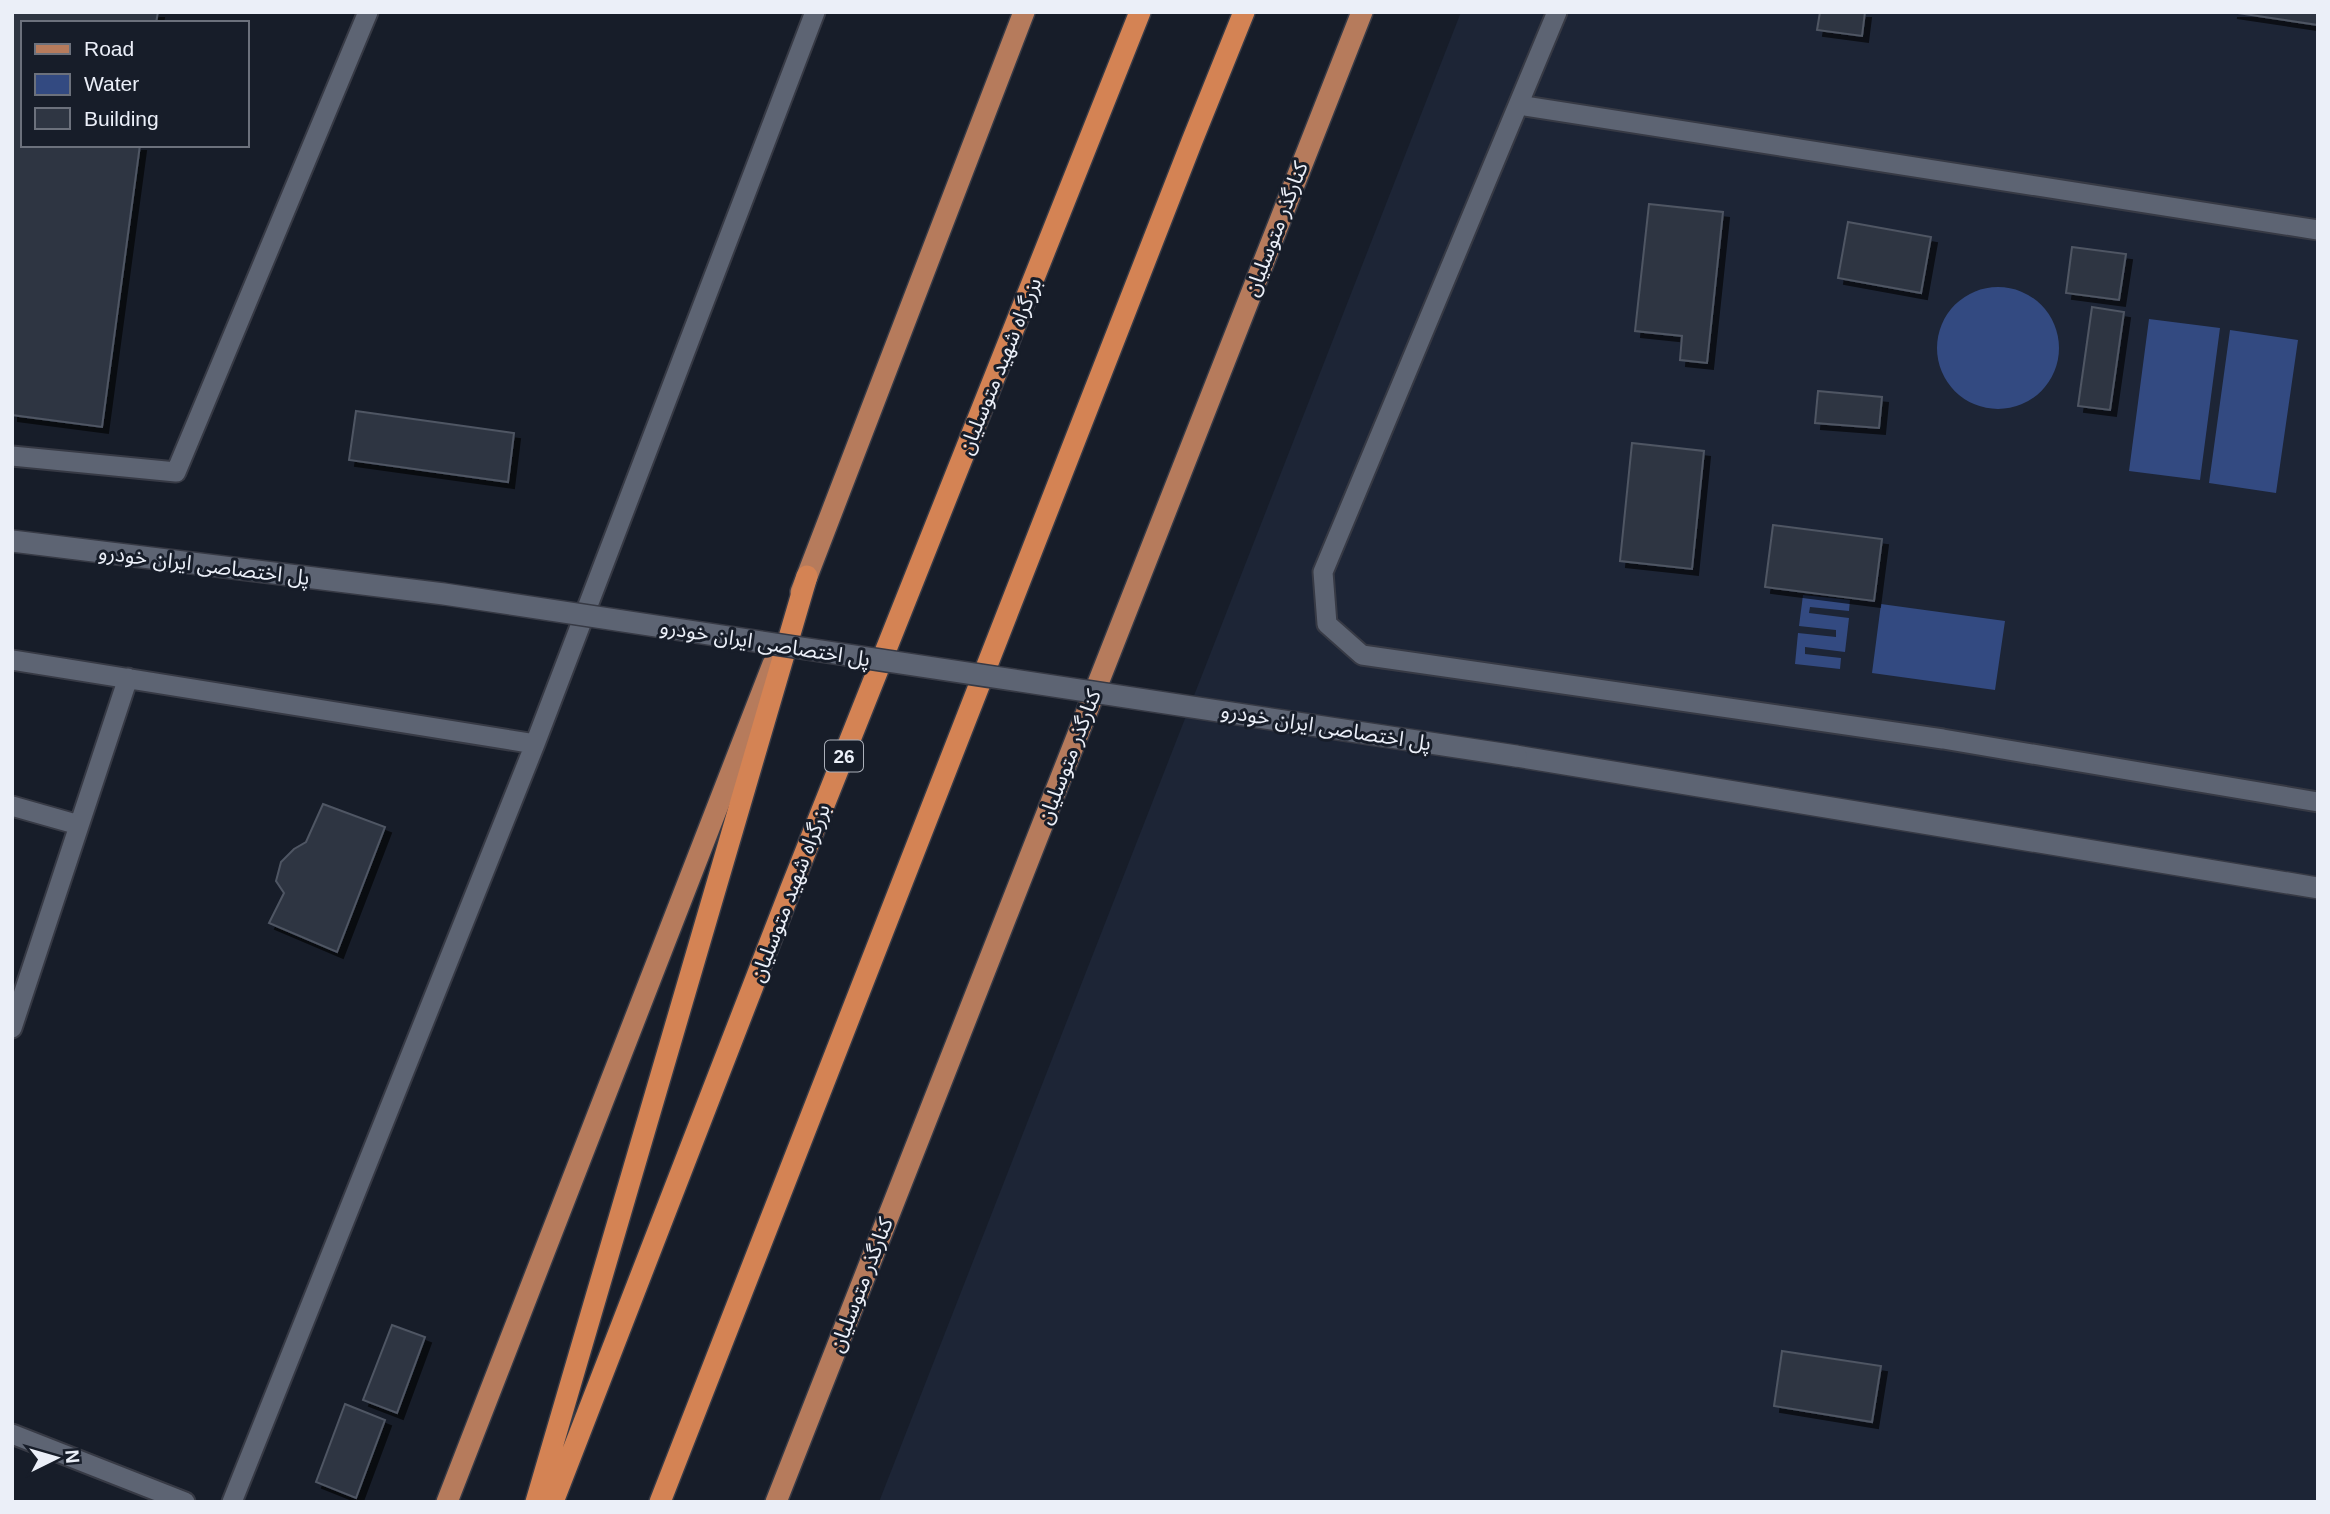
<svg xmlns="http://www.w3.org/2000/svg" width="2330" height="1514" font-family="Helvetica,'Noto Sans Arabic',sans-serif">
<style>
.built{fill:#1d2536}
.water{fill:#334a81}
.building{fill:#2f3643;stroke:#4f5664;stroke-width:2;filter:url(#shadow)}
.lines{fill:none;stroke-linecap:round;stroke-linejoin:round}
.service-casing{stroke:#373a45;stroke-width:23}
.minor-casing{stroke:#373a45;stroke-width:24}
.primary-casing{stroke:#373a45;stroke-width:24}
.trunk-casing{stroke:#373a45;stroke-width:24}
.service{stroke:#5d6473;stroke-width:19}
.minor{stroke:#5d6473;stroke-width:21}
.primary{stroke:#b67b5c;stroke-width:21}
.trunk{stroke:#d48354;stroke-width:21}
.minor-bridge-casing{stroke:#373a45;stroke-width:24;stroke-linecap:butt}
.minor-bridge{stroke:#5d6473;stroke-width:21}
.labels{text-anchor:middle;stroke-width:6;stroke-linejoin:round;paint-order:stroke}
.shield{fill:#171d29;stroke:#abb0ba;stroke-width:2}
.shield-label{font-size:19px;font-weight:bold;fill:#ebeff8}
.street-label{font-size:21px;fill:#ebeff8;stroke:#171d29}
</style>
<defs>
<filter id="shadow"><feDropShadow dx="6" dy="6" stdDeviation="0" flood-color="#0009"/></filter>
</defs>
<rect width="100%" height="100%" fill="#171d29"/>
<!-- built -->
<path class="built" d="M 1461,12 L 2318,12 L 2318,1502 L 879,1502 Z"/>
<!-- water -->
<path class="water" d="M1937 348a61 61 0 1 1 122 0a61 61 0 1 1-122 0Z
M 2149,319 L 2220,328 L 2200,480 L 2129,471 Z
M 2230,330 L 2298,340 L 2276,493 L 2209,483 Z
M 1803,595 L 1850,600 L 1849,611 L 1810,607 L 1809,613 L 1849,618 L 1845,652 L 1805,647 L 1805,654 L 1841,658 L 1840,669 L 1795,664 L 1798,633 L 1836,637 L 1836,630 L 1799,626 Z
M 1881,604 L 2005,621 L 1995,690 L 1872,673 Z"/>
<!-- building -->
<path class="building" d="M 12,12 L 158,12 L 156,23 L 23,23 L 23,145 L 140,145 L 102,427 L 12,415 Z
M 1820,12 L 1865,12 L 1862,36 L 1817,30 Z
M 2231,12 L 2318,12 L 2318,25 Z
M 1649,204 L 1723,212 L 1707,363 L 1680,360 L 1682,336 L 1635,331 Z
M 1848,222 L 1931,237 L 1921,293 L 1838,278 Z
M 2072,247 L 2126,254 L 2119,300 L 2066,293 Z
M 2092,307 L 2124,312 L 2110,410 L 2078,406 Z
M 1818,391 L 1882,397 L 1879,428 L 1815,423 Z
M 356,411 L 514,433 L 508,482 L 349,460 Z
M 1632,443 L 1704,451 L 1692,569 L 1620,561 Z
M 1773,525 L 1882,539 L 1874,601 L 1765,587 Z
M 323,804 L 385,827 L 337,952 L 269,923 L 284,893 L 276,881 L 281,862 L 294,849 L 306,842 Z
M 392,1325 L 425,1337 L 397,1413 L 363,1400 Z
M 1782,1351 L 1881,1366 L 1872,1422 L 1774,1406 Z
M 345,1404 L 385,1420 L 356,1498 L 316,1482 Z"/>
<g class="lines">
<defs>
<path id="service" d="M 1557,12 L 1323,572 L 1327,624 L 1362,655 L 1943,739 L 2318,802
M 1519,105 L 2318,230
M 12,456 L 176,472 L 368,12
M 12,660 L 535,744
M 12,806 L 79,825
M 12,1028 L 128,678
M 12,1434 L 185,1502
M 232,1502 L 535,744 L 815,12"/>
<path id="minor" d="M 1516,756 L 2318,888"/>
<path id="primary" d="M 801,592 L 1024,12
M 447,1502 L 773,664
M 776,1502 L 1362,12"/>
<path id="trunk" d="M 536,1502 L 807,576
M 553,1502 L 791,888 L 1140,12
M 660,1502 L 1192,141 L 1244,12"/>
</defs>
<!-- service casing -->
<use href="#service" class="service-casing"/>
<!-- minor casing -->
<use href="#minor" class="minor-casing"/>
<!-- primary casing -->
<use href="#primary" class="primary-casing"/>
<!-- trunk casing -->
<use href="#trunk" class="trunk-casing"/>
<!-- service -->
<use href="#service" class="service"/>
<!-- minor -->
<use href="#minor" class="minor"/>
<!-- primary -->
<use href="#primary" class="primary"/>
<!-- trunk -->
<use href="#trunk" class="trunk"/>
<defs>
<path id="minor-bridge" d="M 12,541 L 444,594 L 1516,756"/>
</defs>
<!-- minor-bridge casing -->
<use href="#minor-bridge" class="minor-bridge-casing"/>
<!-- minor-bridge -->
<use href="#minor-bridge" class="minor-bridge"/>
</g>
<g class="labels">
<!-- shield labels -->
<rect class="shield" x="825" y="740.5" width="38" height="31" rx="5"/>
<g class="shield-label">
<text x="844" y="763">26</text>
</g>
<!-- street labels -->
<g class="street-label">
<text transform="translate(1276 229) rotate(-69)" y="7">کنارگذر متوسلیان</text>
<text transform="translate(1000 366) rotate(-68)" y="7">بزرگراه شهید متوسلیان</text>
<text transform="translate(204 565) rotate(7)" y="7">پل اختصاصی ایران خودرو</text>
<text transform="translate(765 643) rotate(9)" y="7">پل اختصاصی ایران خودرو</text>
<text transform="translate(1326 727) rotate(9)" y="7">پل اختصاصی ایران خودرو</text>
<text transform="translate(1069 757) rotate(-69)" y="7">کنارگذر متوسلیان</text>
<text transform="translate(790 893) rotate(-69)" y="7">بزرگراه شهید متوسلیان</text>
<text transform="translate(861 1285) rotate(-69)" y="7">کنارگذر متوسلیان</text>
</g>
</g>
<!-- border -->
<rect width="2330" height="1514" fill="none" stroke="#ebeff8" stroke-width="28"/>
<!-- legend -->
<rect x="21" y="21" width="228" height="126" fill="#171d29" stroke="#6c717c" stroke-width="2"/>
<rect x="35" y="44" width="35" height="10" fill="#b67b5c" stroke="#6c717c" stroke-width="2"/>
<text x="84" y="56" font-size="21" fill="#ebeff8">Road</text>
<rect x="35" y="74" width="35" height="21" fill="#334a81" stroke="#6c717c" stroke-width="2"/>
<text x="84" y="91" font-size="21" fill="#ebeff8">Water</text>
<rect x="35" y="108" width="35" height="21" fill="#2f3643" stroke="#6c717c" stroke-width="2"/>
<text x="84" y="126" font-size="21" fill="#ebeff8">Building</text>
<!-- north arrow -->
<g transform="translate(56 1458) rotate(85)" stroke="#171d29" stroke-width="5" paint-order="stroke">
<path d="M0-5L12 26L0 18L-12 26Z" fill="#ebeff8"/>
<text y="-10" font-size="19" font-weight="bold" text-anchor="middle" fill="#ebeff8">N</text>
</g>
</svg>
